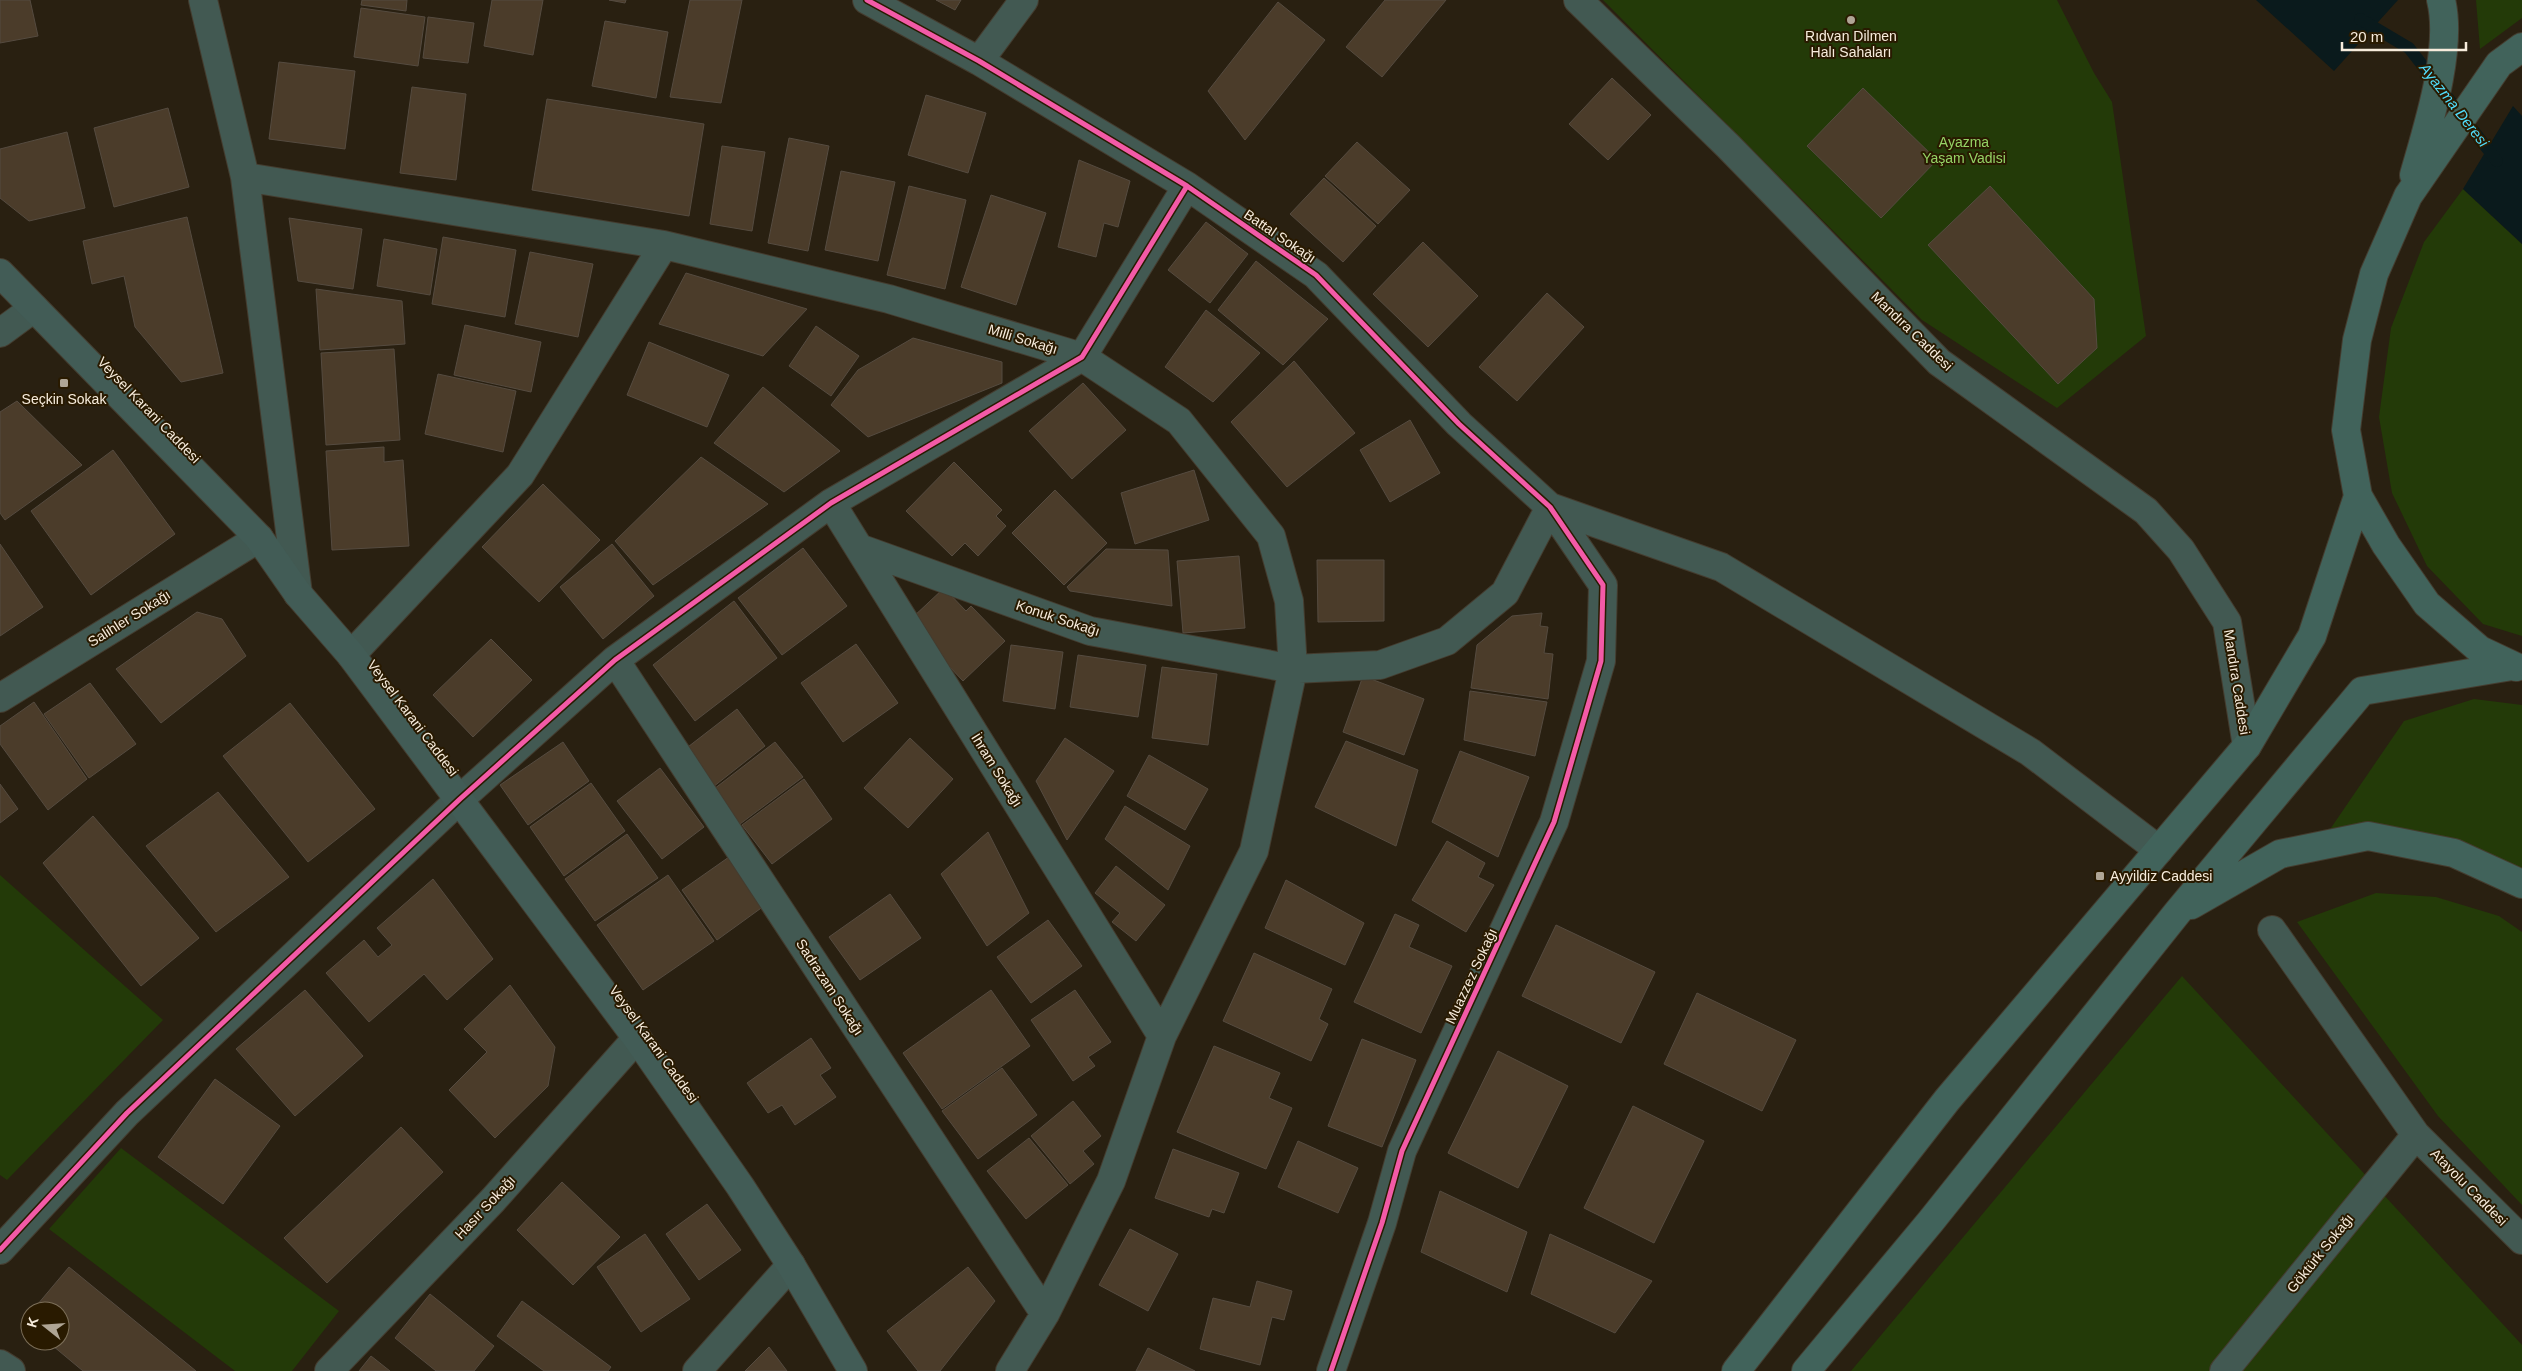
<svg xmlns="http://www.w3.org/2000/svg" width="2522" height="1371" font-family="Arial,sans-serif">
<style>
.green{fill:#233a08}
.water{fill:#0a1a1c}
.lines{fill:none;stroke-linecap:round;stroke-linejoin:round}
.stream{stroke:#0a1a1c;stroke-width:12}
.building{fill:#4b3c2a;stroke:#554b40}
.minor-casing{stroke:#443c2f;stroke-width:30}
.tertiary-casing{stroke:#443c2f;stroke-width:30}
.secondary-casing{stroke:#443c2f;stroke-width:30}
.primary-casing{stroke:#443c2f;stroke-width:30}
.minor{stroke:#425952;stroke-width:28}
.tertiary{stroke:#425952;stroke-width:28}
.secondary{stroke:#425c56;stroke-width:28}
.primary{stroke:#41635b;stroke-width:28}
.cycleway-casing{stroke:#291a00;stroke-width:8}
.cycleway{stroke:#f35aa7;stroke-width:5}
.poi-dot{fill:#afa595;stroke:#291a00;stroke-width:2}
.labels{text-anchor:middle;stroke-width:4;stroke-linejoin:round;paint-order:stroke}
.poi-label{font-size:14px;fill:#f7ecdc;stroke:#291a00}
.park-label{font-size:14px;fill:#95d365;stroke:#291a00}
.street-label{font-size:14px;fill:#f7ecdc;stroke:#291a00}
.water-label{font-size:15px;font-style:italic;fill:#51ddfb;stroke:#291a00}
</style>
<rect width="100%" height="100%" fill="#292011"/>
<!-- green -->
<path class="green" d="M 1603,0 L 2057,0 L 2094,73 L 2112,102 L 2146,336 L 2057,408 L 1922,320 Z
M 2476,0 L 2522,0 L 2522,18 L 2480,49 Z
M 2463,189 L 2522,244 L 2522,636 L 2483,624 L 2427,566 L 2392,493 L 2379,417 L 2391,328 L 2424,242 Z
M 2474,699 L 2522,705 L 2522,875 L 2379,838 L 2307,863 L 2404,721 Z
M 0,875 L 163,1020 L 7,1180 L 0,1175 Z
M 2376,893 L 2436,897 L 2499,916 L 2522,932 L 2522,1205 L 2438,1116 L 2297,922 Z
M 2182,976 L 2522,1345 L 2522,1371 L 1851,1371 Z
M 121,1148 L 339,1311 L 292,1371 L 235,1371 L 49,1229 Z"/>
<!-- water -->
<path class="water" d="M 2256,0 L 2398,0 L 2334,71 Z
M 2513,106 L 2522,116 L 2522,244 L 2463,189 Z"/>
<g class="lines">
<!-- stream -->
<path class="stream" d="M 2360,19 L 2409,48 L 2497,161"/>
</g>
<!-- building -->
<path class="building" d="M 0,0 L 30,0 L 38,36 L 0,43 Z
M 362,0 L 407,0 L 406,11 L 361,5 Z
M 492,0 L 543,0 L 533,55 L 484,46 Z
M 609,0 L 626,0 L 625,3 Z
M 690,0 L 742,0 L 721,103 L 670,97 Z
M 936,0 L 961,0 L 955,10 Z
M 1385,0 L 1446,0 L 1382,77 L 1346,47 Z
M 1278,2 L 1325,40 L 1245,140 L 1208,91 Z
M 361,8 L 425,17 L 418,66 L 354,57 Z
M 428,17 L 474,23 L 468,63 L 423,58 Z
M 605,21 L 668,32 L 656,98 L 592,86 Z
M 279,62 L 355,71 L 345,149 L 269,139 Z
M 1612,78 L 1651,115 L 1608,160 L 1569,124 Z
M 412,87 L 466,94 L 456,180 L 400,173 Z
M 1863,88 L 1937,160 L 1881,218 L 1807,146 Z
M 926,95 L 986,113 L 968,173 L 908,155 Z
M 547,99 L 704,124 L 689,216 L 532,190 Z
M 168,108 L 189,187 L 114,207 L 94,128 Z
M 67,132 L 85,208 L 29,221 L 0,198 L 0,149 Z
M 789,138 L 829,146 L 808,251 L 768,243 Z
M 1357,142 L 1410,190 L 1378,224 L 1325,176 Z
M 722,146 L 765,152 L 752,231 L 710,224 Z
M 1079,160 L 1130,181 L 1118,227 L 1104,223 L 1096,257 L 1058,247 Z
M 841,171 L 895,182 L 878,261 L 825,250 Z
M 1324,178 L 1376,226 L 1343,262 L 1290,214 Z
M 909,186 L 966,200 L 945,289 L 887,275 Z
M 1990,186 L 2094,299 L 2097,348 L 2058,384 L 1928,245 Z
M 991,195 L 1046,213 L 1016,305 L 961,287 Z
M 187,217 L 223,373 L 181,382 L 135,327 L 124,276 L 92,284 L 83,241 Z
M 289,218 L 362,229 L 353,289 L 298,281 Z
M 1206,222 L 1248,254 L 1210,303 L 1168,270 Z
M 443,237 L 516,250 L 505,317 L 432,304 Z
M 384,239 L 437,249 L 430,295 L 377,286 Z
M 1423,242 L 1478,296 L 1428,347 L 1373,294 Z
M 530,252 L 593,264 L 578,337 L 515,324 Z
M 1256,261 L 1328,319 L 1283,365 L 1218,310 Z
M 686,273 L 807,309 L 763,356 L 659,324 Z
M 316,289 L 402,301 L 405,344 L 320,350 Z
M 1547,293 L 1584,327 L 1517,401 L 1479,367 Z
M 1206,310 L 1260,353 L 1213,402 L 1165,367 Z
M 465,325 L 541,342 L 531,392 L 454,375 Z
M 816,326 L 859,356 L 831,396 L 789,366 Z
M 913,338 L 1002,362 L 1002,383 L 868,437 L 831,405 L 858,370 Z
M 649,342 L 729,375 L 707,427 L 627,395 Z
M 394,349 L 400,440 L 326,445 L 321,353 Z
M 1294,361 L 1355,433 L 1287,487 L 1231,422 Z
M 438,374 L 516,391 L 503,452 L 425,434 Z
M 1083,383 L 1126,430 L 1072,479 L 1029,431 Z
M 763,387 L 840,451 L 784,492 L 714,443 Z
M 17,401 L 82,465 L 5,520 L 0,513 L 0,412 Z
M 1410,420 L 1440,473 L 1390,502 L 1360,450 Z
M 384,447 L 384,462 L 403,460 L 409,546 L 332,550 L 326,451 Z
M 113,450 L 175,534 L 91,595 L 31,511 Z
M 701,457 L 768,504 L 653,585 L 615,541 Z
M 954,462 L 1002,510 L 996,516 L 1006,526 L 978,556 L 965,543 L 952,556 L 906,511 Z
M 1194,470 L 1209,520 L 1135,544 L 1121,493 Z
M 543,484 L 600,540 L 539,602 L 482,547 Z
M 1055,490 L 1107,543 L 1064,585 L 1012,533 Z
M 0,544 L 43,607 L 0,636 Z
M 612,544 L 654,596 L 603,639 L 560,587 Z
M 803,548 L 847,606 L 782,655 L 738,598 Z
M 1106,549 L 1168,550 L 1172,606 L 1070,591 L 1067,587 Z
M 1239,556 L 1245,628 L 1183,633 L 1177,561 Z
M 1317,560 L 1384,560 L 1384,621 L 1318,622 Z
M 944,588 L 966,611 L 971,606 L 1005,641 L 963,681 L 929,645 L 933,641 L 912,618 Z
M 734,601 L 777,658 L 695,721 L 653,665 Z
M 197,612 L 222,619 L 246,656 L 161,723 L 116,669 Z
M 1542,613 L 1540,626 L 1548,627 L 1544,653 L 1553,654 L 1548,699 L 1471,688 L 1477,645 L 1512,616 Z
M 491,639 L 532,680 L 473,737 L 433,695 Z
M 856,644 L 898,703 L 843,742 L 801,683 Z
M 1011,645 L 1063,652 L 1055,709 L 1003,701 Z
M 1078,655 L 1146,665 L 1138,717 L 1070,707 Z
M 1162,667 L 1217,674 L 1208,745 L 1152,738 Z
M 1363,676 L 1424,699 L 1404,755 L 1343,732 Z
M 90,683 L 136,744 L 89,778 L 44,714 Z
M 1470,691 L 1547,702 L 1535,756 L 1464,740 Z
M 34,702 L 87,779 L 48,810 L 0,744 L 0,726 Z
M 290,703 L 375,809 L 308,862 L 223,756 Z
M 737,709 L 765,746 L 713,787 L 684,750 Z
M 910,738 L 953,779 L 908,828 L 864,788 Z
M 1065,738 L 1114,771 L 1067,840 L 1036,781 Z
M 1346,741 L 1418,770 L 1396,846 L 1315,807 Z
M 563,742 L 589,781 L 528,825 L 500,785 Z
M 775,742 L 803,777 L 740,824 L 714,789 Z
M 1460,751 L 1529,777 L 1498,857 L 1432,822 Z
M 1149,755 L 1208,789 L 1185,830 L 1127,796 Z
M 660,768 L 704,827 L 662,859 L 617,801 Z
M 804,779 L 832,819 L 772,864 L 742,825 Z
M 591,783 L 625,831 L 564,876 L 530,827 Z
M 0,784 L 18,809 L 0,823 Z
M 218,792 L 289,877 L 216,932 L 146,846 Z
M 1125,806 L 1190,846 L 1168,890 L 1105,839 Z
M 93,816 L 199,938 L 141,986 L 43,863 Z
M 988,832 L 1029,913 L 987,946 L 941,874 Z
M 627,834 L 658,878 L 595,921 L 565,879 Z
M 1447,841 L 1485,863 L 1478,877 L 1494,885 L 1466,932 L 1412,900 Z
M 729,857 L 764,906 L 717,940 L 682,890 Z
M 1116,866 L 1165,905 L 1136,941 L 1112,922 L 1120,913 L 1095,893 Z
M 668,875 L 714,941 L 643,990 L 597,925 Z
M 433,879 L 493,959 L 447,1000 L 424,974 L 369,1022 L 326,973 L 364,940 L 378,957 L 392,945 L 377,928 Z
M 1286,880 L 1364,923 L 1345,965 L 1265,928 Z
M 890,894 L 921,938 L 860,980 L 829,937 Z
M 1395,914 L 1419,925 L 1409,947 L 1452,966 L 1421,1033 L 1354,1002 Z
M 1048,920 L 1082,966 L 1031,1003 L 997,957 Z
M 1556,925 L 1655,972 L 1621,1043 L 1522,996 Z
M 1254,953 L 1332,989 L 1319,1019 L 1328,1024 L 1311,1061 L 1223,1021 Z
M 510,985 L 555,1047 L 548,1086 L 495,1138 L 449,1090 L 487,1052 L 464,1029 Z
M 305,990 L 363,1056 L 295,1116 L 236,1049 Z
M 991,990 L 1030,1046 L 942,1109 L 903,1053 Z
M 1075,990 L 1111,1042 L 1088,1057 L 1095,1066 L 1073,1081 L 1031,1020 Z
M 1697,993 L 1796,1040 L 1762,1111 L 1664,1064 Z
M 811,1038 L 831,1068 L 820,1075 L 836,1097 L 795,1125 L 782,1105 L 768,1113 L 747,1083 Z
M 1362,1039 L 1416,1060 L 1382,1147 L 1328,1126 Z
M 1214,1046 L 1280,1073 L 1269,1098 L 1292,1108 L 1266,1169 L 1177,1132 Z
M 1498,1051 L 1568,1086 L 1518,1188 L 1448,1153 Z
M 1002,1068 L 1037,1115 L 978,1159 L 942,1111 Z
M 215,1079 L 280,1126 L 223,1204 L 158,1157 Z
M 1073,1101 L 1101,1136 L 1083,1151 L 1094,1164 L 1070,1184 L 1031,1136 Z
M 1633,1106 L 1704,1141 L 1654,1243 L 1584,1208 Z
M 401,1127 L 443,1172 L 327,1283 L 284,1238 Z
M 1029,1138 L 1068,1185 L 1026,1219 L 987,1171 Z
M 1298,1141 L 1358,1168 L 1338,1213 L 1278,1187 Z
M 1173,1149 L 1239,1173 L 1224,1213 L 1212,1209 L 1209,1217 L 1155,1198 Z
M 562,1182 L 620,1237 L 573,1285 L 517,1230 Z
M 1440,1191 L 1527,1232 L 1507,1292 L 1421,1252 Z
M 707,1204 L 741,1250 L 699,1280 L 666,1234 Z
M 1130,1229 L 1178,1254 L 1148,1311 L 1099,1285 Z
M 645,1234 L 690,1299 L 641,1332 L 597,1267 Z
M 1550,1234 L 1652,1281 L 1615,1333 L 1531,1294 Z
M 69,1267 L 196,1371 L 83,1371 L 47,1341 L 60,1341 L 60,1311 L 32,1311 Z
M 968,1267 L 995,1301 L 940,1371 L 918,1371 L 887,1331 Z
M 1257,1281 L 1292,1291 L 1284,1320 L 1272,1317 L 1260,1365 L 1200,1349 L 1213,1298 L 1250,1307 Z
M 430,1294 L 494,1346 L 474,1371 L 436,1371 L 395,1338 Z
M 522,1301 L 611,1367 L 608,1371 L 544,1371 L 497,1336 Z
M 30,1313 L 30,1327 L 23,1322 Z
M 769,1347 L 787,1371 L 745,1371 Z
M 1148,1348 L 1195,1371 L 1136,1371 Z
M 371,1356 L 390,1371 L 359,1371 Z"/>
<g class="lines">
<defs>
<path id="minor" d="M 203,0 L 245,177 L 298,594
M 867,0 L 979,61 L 1187,186 L 1316,275 L 1459,424 L 1550,507 L 1603,585 L 1601,661 L 1554,822 L 1402,1151 L 1382,1223 L 1331,1371
M 979,61 L 1024,0
M 245,177 L 664,245 L 520,475 L 351,655
M 664,245 L 889,299 L 1082,357 L 1179,421 L 1271,536 L 1289,601 L 1293,669 L 1254,851 L 1162,1036 L 1111,1181 L 1045,1314 L 1010,1371
M 0,333 L 34,308
M 831,503 L 1162,1036
M 859,548 L 1090,631 L 1293,669 L 1380,665 L 1447,641 L 1505,593 L 1550,507 L 1721,567 L 2030,752 L 2159,850
M 615,660 L 1045,1314
M 0,698 L 259,538
M 2272,930 L 2416,1135 L 2522,1240
M 0,1250 L 127,1113 L 460,799 L 615,660 L 831,503 L 1082,357 L 1187,186
M 0,1364 L 11,1371
M 329,1371 L 493,1200 L 637,1038
M 2224,1371 L 2416,1135"/>
<path id="tertiary" d="M 1578,0 L 1728,146 L 1939,362 L 2146,511 L 2181,550 L 2227,622 L 2247,746
M 697,1371 L 791,1265"/>
<path id="secondary" d="M 0,273 L 259,538 L 298,594 L 351,655 L 637,1038 L 740,1186 L 791,1265 L 853,1371"/>
<path id="primary" d="M 2414,175 C 2428,126 2453,49 2441,0
M 2516,667 L 2480,650 L 2427,604 L 2386,545 L 2358,496 L 2346,430 L 2357,340 L 2374,274 L 2408,196 L 2499,64 L 2522,47
M 2191,905 L 2280,854 L 2368,836 L 2454,853 L 2522,884
M 1736,1371 L 1947,1100 L 2247,746 L 2312,636 L 2358,496
M 1806,1371 L 1931,1221 L 2177,913 L 2362,691 L 2512,666"/>
</defs>
<!-- minor casing -->
<use href="#minor" class="minor-casing"/>
<!-- tertiary casing -->
<use href="#tertiary" class="tertiary-casing"/>
<!-- secondary casing -->
<use href="#secondary" class="secondary-casing"/>
<!-- primary casing -->
<use href="#primary" class="primary-casing"/>
<!-- minor -->
<use href="#minor" class="minor"/>
<!-- tertiary -->
<use href="#tertiary" class="tertiary"/>
<!-- secondary -->
<use href="#secondary" class="secondary"/>
<!-- primary -->
<use href="#primary" class="primary"/>
<defs>
<path id="cycleway" d="M 867,0 L 979,61 L 1187,186 L 1316,275 L 1459,424 L 1550,507 L 1603,585 L 1601,661 L 1554,822 L 1402,1151 L 1382,1223 L 1331,1371
M 0,1250 L 127,1113 L 460,799 L 615,660 L 831,503 L 1082,357 L 1187,186"/>
</defs>
<!-- cycleway casing -->
<use href="#cycleway" class="cycleway-casing"/>
<!-- cycleway -->
<use href="#cycleway" class="cycleway"/>
</g>
<!-- markers -->
<g class="poi-dot">
<circle cx="1851" cy="20" r="5"/>
<rect x="59" y="378" width="10" height="10" rx="2.5"/>
<rect x="2095" y="871" width="10" height="10" rx="2.5"/>
</g>
<g class="labels">
<!-- poi labels -->
<g class="poi-label">
<text x="1851" y="41">Rıdvan Dilmen<tspan x="1851" dy="16">Halı Sahaları</tspan></text>
<text x="64" y="404">Seçkin Sokak</text>
<text x="2110" y="881" text-anchor="start">Ayyildiz Caddesi</text>
</g>
<!-- park labels -->
<g class="park-label">
<text x="1964" y="147">Ayazma<tspan x="1964" dy="16">Yaşam Vadisi</tspan></text>
</g>
<!-- street labels -->
<g class="street-label">
<text transform="translate(1280 236) rotate(34)" y="5">Battal Sokağı</text>
<text transform="translate(1912 331) rotate(44)" y="5">Mandıra Caddesi</text>
<text transform="translate(1023 339) rotate(17)" y="5">Milli Sokağı</text>
<text transform="translate(149 410) rotate(46)" y="5">Veysel Karani Caddesi</text>
<text transform="translate(129 618) rotate(-32)" y="5">Salihler Sokağı</text>
<text transform="translate(1058 618) rotate(18)" y="5">Konuk Sokağı</text>
<text transform="translate(2237 682) rotate(81)" y="5">Mandıra Caddesi</text>
<text transform="translate(413 718) rotate(53)" y="5">Veysel Karani Caddesi</text>
<text transform="translate(997 770) rotate(58)" y="5">İhram Sokağı</text>
<text transform="translate(1471 976) rotate(-65)" y="5">Muazzez Sokağı</text>
<text transform="translate(830 987) rotate(57)" y="5">Sadrazam Sokağı</text>
<text transform="translate(654 1044) rotate(54)" y="5">Veysel Karani Caddesi</text>
<text transform="translate(2469 1187) rotate(45)" y="5">Atayolu Caddesi</text>
<text transform="translate(485 1207) rotate(-47)" y="5">Hasır Sokağı</text>
<text transform="translate(2320 1253) rotate(-51)" y="5">Göktürk Sokağı</text>
</g>
<!-- water labels -->
<g class="water-label">
<text transform="translate(2454 105) rotate(52)" y="5">Ayazma Deresi</text>
</g>
</g>
<!-- north arrow -->
<g transform="translate(45 1326) rotate(287)"><circle r="24" fill="#291a00" stroke="#7b6e58"/>
<path d="M0-4L9 19L0 12L-9 19Z" fill="#afa595"/>
<text y="-8" font-size="14" font-weight="bold" text-anchor="middle" fill="#f7ecdc">K</text>
</g>
<!-- scale -->
<path d="M2342 42v8h124v-8" fill="none" stroke="#f7ecdc" stroke-width="2.5"/>
<text x="2350" y="42" font-size="15" fill="#f7ecdc" stroke="#291a00" stroke-width="4" paint-order="stroke">20 m</text>
</svg>
